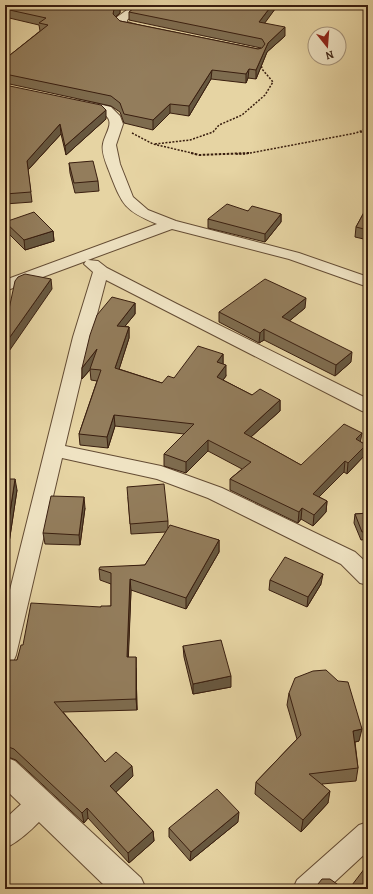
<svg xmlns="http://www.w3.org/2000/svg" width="373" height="894" font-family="Alegreya,serif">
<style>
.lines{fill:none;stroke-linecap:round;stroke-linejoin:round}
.minor-casing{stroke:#644c34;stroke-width:2}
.tertiary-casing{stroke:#644c34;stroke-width:2}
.path-far1{stroke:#391e0f;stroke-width:1.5;stroke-dasharray:2 1.5;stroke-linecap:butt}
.path{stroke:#391e0f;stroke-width:2;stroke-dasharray:2.5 1.5;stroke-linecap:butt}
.minor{fill:#efe3c3;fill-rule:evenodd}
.tertiary{fill:#efe3c3;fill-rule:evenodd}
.wall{fill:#7e6c4f;stroke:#391e0f}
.shaded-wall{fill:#675840;stroke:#391e0f}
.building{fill:#937d5c;stroke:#391e0f}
</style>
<rect width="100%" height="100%" fill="#e6d4a3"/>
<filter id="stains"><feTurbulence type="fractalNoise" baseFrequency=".005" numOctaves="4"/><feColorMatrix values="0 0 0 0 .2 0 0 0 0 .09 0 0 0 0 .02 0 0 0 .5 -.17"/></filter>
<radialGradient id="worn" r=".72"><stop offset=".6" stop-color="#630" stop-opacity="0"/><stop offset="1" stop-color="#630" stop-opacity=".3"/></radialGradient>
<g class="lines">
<defs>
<path id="minor" d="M 134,5 L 146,5 L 127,20 L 127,22 L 147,28 L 149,30 L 147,32 C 138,35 121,30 115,23 L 117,17 Z
M 81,100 L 111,107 L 120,116 L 123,124 L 116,145 L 120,164 L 133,197 L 148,210 L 176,221 L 299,253 L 368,277 L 368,287 L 289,259 L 172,229 L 88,260 L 98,261 L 107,268 L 177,304 L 368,399 L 368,413 L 362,411 L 106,280 L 91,337 L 65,446 L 161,466 L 222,488 L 355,552 L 368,564 L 368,585 L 360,583 L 341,564 L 208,498 L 157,479 L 62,458 L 16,655 L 13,662 L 5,664 L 5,610 L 73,337 L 93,272 L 84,264 L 86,261 L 5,291 L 5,280 L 157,224 C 123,210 122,204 109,171 C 106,163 101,152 103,144 C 104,136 113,125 108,118 C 103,110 85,109 76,107 L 75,104 L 76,101 Z
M 40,791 L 49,795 L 53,803 C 46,818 20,842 5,848 L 5,819 L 31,795 Z
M 368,822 L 368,851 L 327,889 L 293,889 L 297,880 L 359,825 Z"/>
<path id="tertiary" d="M 5,757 L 15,761 L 141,878 L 146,889 L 108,889 L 5,789 Z"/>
</defs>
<!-- minor casing -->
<use href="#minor" class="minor-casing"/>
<!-- tertiary casing -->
<use href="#tertiary" class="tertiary-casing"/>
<!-- path-far1 -->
<path class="path-far1" d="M 360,132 L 368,132
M 132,133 L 153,144 L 196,154
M 155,144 L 190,140 L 213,132 L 219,125 L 242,115 L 265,95 L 273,82 L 262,69 L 261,64
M 236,154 L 245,154 L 356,133 L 368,128"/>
<!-- path -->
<path class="path" d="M 191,153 L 199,155 L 249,153"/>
<!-- minor -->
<use href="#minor" class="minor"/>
<!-- tertiary -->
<use href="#tertiary" class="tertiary"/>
</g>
<!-- wall -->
<path class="wall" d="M 5,5 L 120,5 L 120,13 L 116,17 L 120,21 L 258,49 L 261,48 L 129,20 L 129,12 L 138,5 L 278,5 L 264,23 L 285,36 L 267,52 L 256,79 L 248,78 L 246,83 L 211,79 L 189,116 L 170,113 L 153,130 L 124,123 L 120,112 L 111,106 L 5,83 L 5,59 L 40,31 L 39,25 L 5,17 Z
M 5,85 L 106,119 L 66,155 L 61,134 L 28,170 L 32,202 L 5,204 Z
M 69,163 L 98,181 L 99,191 L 75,193 L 70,173 Z
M 368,205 L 368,240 L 355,237 L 356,227 Z
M 248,211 L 281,214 L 281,222 L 265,242 L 208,228 L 208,219 Z
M 5,222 L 53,231 L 54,241 L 25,250 L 7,232 Z
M 135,303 L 135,314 L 125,326 L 129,327 L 129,338 L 119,369 L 162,383 L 174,378 L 223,354 L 223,364 L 226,376 L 223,380 L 252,395 L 280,400 L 280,411 L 251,437 L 301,465 L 361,442 L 366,445 L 364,456 L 347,474 L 344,472 L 319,497 L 327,501 L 326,512 L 313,526 L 301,519 L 298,523 L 230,490 L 230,479 L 242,469 L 208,451 L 186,473 L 164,466 L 164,454 L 184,434 L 115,426 L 108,448 L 80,445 L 79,434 L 97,381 L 91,380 L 90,370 L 82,379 L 82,368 Z
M 305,308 L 289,321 L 351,362 L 335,376 L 264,340 L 259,343 L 219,322 L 219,312 Z
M 5,479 L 17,490 L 7,556 L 5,556 Z
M 128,497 L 168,521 L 168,528 L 219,540 L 219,552 L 186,609 L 131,590 L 128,657 L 136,668 L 137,710 L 63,712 L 105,762 L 133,776 L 116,792 L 153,831 L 154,841 L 129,863 L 88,818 L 84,823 L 16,760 L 8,757 L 5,753 L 5,680 L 17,660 L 23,645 L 101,607 L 111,606 L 111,584 L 100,580 L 99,569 L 145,565 L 166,532 L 131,534 Z
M 85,508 L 80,545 L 45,544 L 43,533 Z
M 368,513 L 368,539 L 361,540 L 354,523 L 355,514 Z
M 270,580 L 321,584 L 307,607 L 269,590 Z
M 183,646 L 231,687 L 193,694 L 184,657 Z
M 289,693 L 359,741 L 355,742 L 358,768 L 356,781 L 322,784 L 328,803 L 301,832 L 255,794 L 256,782 L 297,739 L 287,705 Z
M 238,822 L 190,861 L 169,837 L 169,828 Z"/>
<!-- shaded-wall -->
<path class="shaded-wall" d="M 120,5 L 120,13 L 114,18 L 113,14 L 114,9 Z
M 272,5 L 278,5 L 259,31 L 259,22 Z
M 285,27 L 285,36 L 267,52 L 256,79 L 256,70 L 268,43 Z
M 249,69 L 248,78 L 246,83 L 246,74 Z
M 212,70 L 211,79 L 189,116 L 189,106 Z
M 170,104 L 170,113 L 153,130 L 153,120 Z
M 106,110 L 106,119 L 66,155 L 65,146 Z
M 60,124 L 61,134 L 28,170 L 27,161 Z
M 281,214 L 281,222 L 265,242 L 265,234 Z
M 53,231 L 54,241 L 25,250 L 24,240 Z
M 51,279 L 52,289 L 5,357 L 5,344 Z
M 306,298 L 305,308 L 281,328 L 282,317 Z
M 135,303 L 135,314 L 117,336 L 117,326 Z
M 129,327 L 129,338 L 116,379 L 115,368 Z
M 264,329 L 264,340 L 259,343 L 260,333 Z
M 97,349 L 98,360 L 82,379 L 82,368 Z
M 352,352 L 351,362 L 335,376 L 336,365 Z
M 223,354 L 223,365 L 217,362 Z
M 226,365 L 226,376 L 217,388 L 217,377 Z
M 280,400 L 280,411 L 243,444 L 244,433 Z
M 114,415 L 115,426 L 108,448 L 107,437 Z
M 362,433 L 360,444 L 356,439 Z
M 208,440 L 208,451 L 186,473 L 186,462 Z
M 366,445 L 364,456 L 347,474 L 348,463 Z
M 345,461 L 344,472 L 311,505 L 313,494 Z
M 15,479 L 17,490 L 7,556 L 5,546 Z
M 84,497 L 85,508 L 80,545 L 79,535 Z
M 327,501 L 326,512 L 313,526 L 314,515 Z
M 302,508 L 301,519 L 298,523 L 299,512 Z
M 219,540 L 219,552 L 186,609 L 186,598 Z
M 323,574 L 321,584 L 307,607 L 308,597 Z
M 130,579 L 131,590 L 128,668 L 127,657 Z
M 136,657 L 136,668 L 137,710 L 136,699 Z
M 231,676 L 231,687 L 193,694 L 193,684 Z
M 362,729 L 359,741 L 351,743 L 353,731 Z
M 132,766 L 133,776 L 111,797 L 110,786 Z
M 330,791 L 328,803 L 301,832 L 303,820 Z
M 87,808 L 88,818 L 84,823 L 82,813 Z
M 239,812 L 238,822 L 190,861 L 191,852 Z
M 153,831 L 154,841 L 129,863 L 128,853 Z"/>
<!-- building -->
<path class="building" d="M 5,5 L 120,5 L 114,9 L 113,14 L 120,21 L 258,49 L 262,48 L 265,44 L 262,39 L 129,12 L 138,5 L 272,5 L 259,22 L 285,27 L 268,43 L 256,70 L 249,69 L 246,74 L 212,70 L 189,106 L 170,104 L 153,120 L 124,114 L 120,103 L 111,96 L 5,74 L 5,59 L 48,25 L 39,23 L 46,18 L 5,9 Z
M 5,85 L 101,105 L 106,110 L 65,146 L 60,124 L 27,161 L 31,192 L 5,194 Z
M 93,161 L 98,181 L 74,183 L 69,163 Z
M 227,204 L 248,211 L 252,206 L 281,214 L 265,234 L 208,219 Z
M 368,205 L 368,230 L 356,227 Z
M 34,212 L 53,231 L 24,240 L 5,222 Z
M 25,274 L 51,279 L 5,344 L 5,328 L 15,281 L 18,277 Z
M 265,279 L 306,298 L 282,317 L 352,352 L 336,365 L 264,329 L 260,333 L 219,312 Z
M 112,297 L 135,303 L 117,326 L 129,327 L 115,368 L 162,383 L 168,376 L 174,378 L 198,346 L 223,354 L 217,362 L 226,365 L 217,377 L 252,395 L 260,389 L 280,400 L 244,433 L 301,465 L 344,424 L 362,433 L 356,439 L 366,445 L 348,463 L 345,461 L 313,494 L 327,501 L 314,515 L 302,508 L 299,512 L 230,479 L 251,462 L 208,440 L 186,462 L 164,454 L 194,424 L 114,415 L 107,437 L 79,434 L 101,370 L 90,369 L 97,349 L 82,368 L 90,335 L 97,315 Z
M 5,479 L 15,479 L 5,546 Z
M 164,484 L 168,521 L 130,524 L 127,487 Z
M 51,496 L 84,497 L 79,535 L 43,533 Z
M 368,513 L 368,531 L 362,532 L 355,514 Z
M 170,525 L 219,540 L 186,598 L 130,579 L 127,657 L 136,657 L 136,699 L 54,702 L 105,762 L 116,752 L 132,766 L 110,786 L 153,831 L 128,853 L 87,808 L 82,813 L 14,749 L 6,746 L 5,745 L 5,680 L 10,660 L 17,660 L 21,645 L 23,645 L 31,603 L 101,607 L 101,606 L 111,606 L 111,573 L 99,569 L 100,567 L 145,565 Z
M 285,557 L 323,574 L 308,597 L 270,580 Z
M 221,640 L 231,676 L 193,684 L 183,646 Z
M 326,670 L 338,681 L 348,682 L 362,729 L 353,731 L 358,768 L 309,774 L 330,791 L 303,820 L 256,782 L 301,735 L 289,693 L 295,678 L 313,671 Z
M 217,789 L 239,812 L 191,852 L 169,828 Z
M 368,864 L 368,889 L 349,889 Z
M 322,879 L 330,879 L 344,889 L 314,889 Z"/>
<!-- margin -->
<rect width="373" height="894" fill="none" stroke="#e6d4a3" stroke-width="20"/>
<rect x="6" y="6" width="361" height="882" fill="none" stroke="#391e0f" stroke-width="2"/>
<rect x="10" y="10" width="353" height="874" fill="none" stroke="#391e0f"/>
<!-- north arrow -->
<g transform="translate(327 46) rotate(163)"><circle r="19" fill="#efe3c3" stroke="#a6947b"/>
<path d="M0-3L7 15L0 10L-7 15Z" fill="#8f2418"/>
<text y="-6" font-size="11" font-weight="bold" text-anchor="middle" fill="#391e0f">N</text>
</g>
<rect width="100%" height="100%" filter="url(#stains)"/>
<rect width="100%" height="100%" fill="url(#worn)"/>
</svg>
